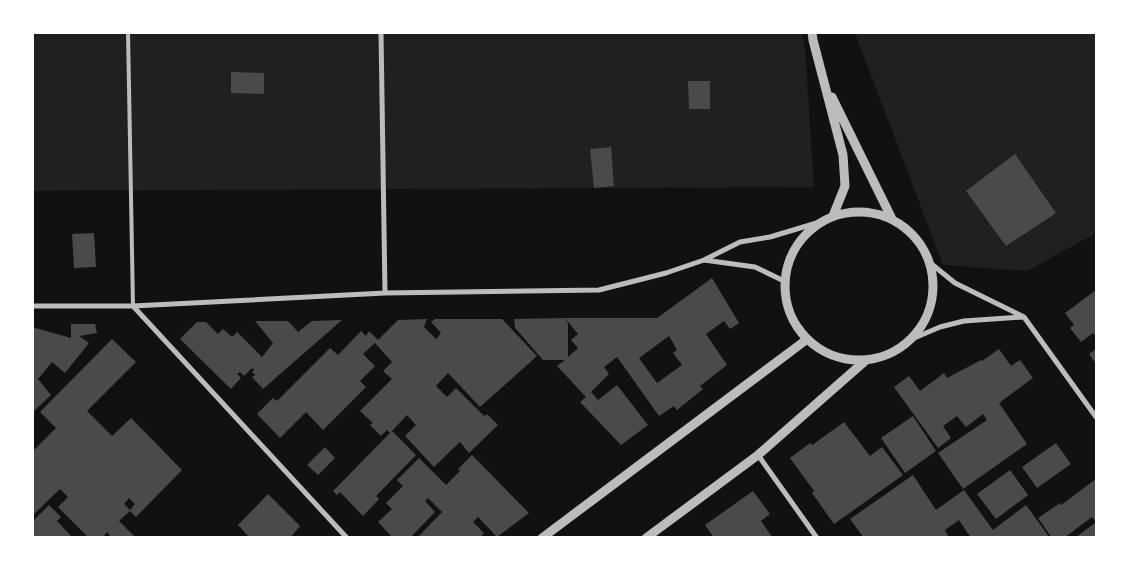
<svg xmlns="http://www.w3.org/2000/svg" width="1129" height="570" font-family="'Crimson Pro',serif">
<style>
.green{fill:#202020}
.building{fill:#4a4a4a;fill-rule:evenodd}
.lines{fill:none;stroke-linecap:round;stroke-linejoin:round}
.service{stroke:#bcbcbc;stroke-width:4}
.minor{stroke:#bcbcbc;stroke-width:5}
.tertiary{stroke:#bcbcbc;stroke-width:9}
</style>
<rect width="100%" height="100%" fill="#111"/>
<!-- green -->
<path class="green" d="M 32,33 L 802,33 L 805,48 L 814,187 L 33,191 Z
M 855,33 L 1096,33 L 1096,233 L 1027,271 L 943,265 Z"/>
<!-- building -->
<path class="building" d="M 231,72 L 264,73 L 264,94 L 231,93 Z
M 688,81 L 710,81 L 710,109 L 689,109 Z
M 611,147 L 614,186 L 594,188 L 590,149 Z
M 1015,154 L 1056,213 L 1006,246 L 966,191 Z
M 94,233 L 96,267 L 74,268 L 72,234 Z
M 712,278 L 739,323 L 730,329 L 724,321 L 706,334 L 727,365 L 700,386 L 703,389 L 677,410 L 674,406 L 659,416 L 617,357 L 604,367 L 609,374 L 591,392 L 598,400 L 617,385 L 648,425 L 621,445 L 580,402 L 586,397 L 557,366 L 565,360 L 543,360 L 515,328 L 514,319 L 565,318 L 568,323 L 568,357 L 578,348 L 571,340 L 578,334 L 565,318 L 657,318 ZM 669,336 L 677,350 L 673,353 L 682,365 L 657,383 L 639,358 Z
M 1096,290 L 1096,337 L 1093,333 L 1081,342 L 1070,328 L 1074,325 L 1065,313 Z
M 427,319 L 424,327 L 436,339 L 441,333 L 431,322 L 435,319 L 502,319 L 537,356 L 480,407 L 448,373 L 436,386 L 447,397 L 456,388 L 484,416 L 487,414 L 498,425 L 469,453 L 460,442 L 434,467 L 405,436 L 416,425 L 407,415 L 392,431 L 416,455 L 376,496 L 379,499 L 363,516 L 340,492 L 337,495 L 333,491 L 390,433 L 387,430 L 381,436 L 370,425 L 373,423 L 360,411 L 392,379 L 383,371 L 392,362 L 375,343 L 363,354 L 375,366 L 360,381 L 366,387 L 323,430 L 306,412 L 280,438 L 257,414 L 273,398 L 277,401 L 330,348 L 338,355 L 361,331 L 366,336 L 369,331 L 378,340 L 398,320 Z
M 342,320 L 263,389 L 252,377 L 255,375 L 252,372 L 254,370 L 252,368 L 244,376 L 240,372 L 237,374 L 241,378 L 231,389 L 180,339 L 197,322 L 206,322 L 218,334 L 223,329 L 232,337 L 237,332 L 262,357 L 273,343 L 255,321 L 288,321 L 298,332 L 312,321 Z
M 71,324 L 95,324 L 97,333 L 79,336 L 89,343 L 65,373 L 52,362 L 38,379 L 51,395 L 32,413 L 32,327 L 71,338 Z
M 112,339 L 136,362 L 87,411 L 112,436 L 131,418 L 182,470 L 136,517 L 130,511 L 119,521 L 136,538 L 112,538 L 107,532 L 102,538 L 89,538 L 58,507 L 68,497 L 60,489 L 32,516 L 32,452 L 56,428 L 40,412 ZM 129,498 L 135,504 L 130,510 L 124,504 Z
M 999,349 L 1011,366 L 1020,360 L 1033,378 L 999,403 L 1027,444 L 963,489 L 938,453 L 987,420 L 983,414 L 966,427 L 957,416 L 943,426 L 951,438 L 938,448 L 894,387 L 909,376 L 920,391 L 944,373 L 947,378 L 981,360 L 982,361 Z
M 1096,349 L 1096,364 L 1089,354 Z
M 913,416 L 936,451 L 905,473 L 881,438 Z
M 844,422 L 870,456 L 882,447 L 903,475 L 834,524 L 812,493 L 814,491 L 790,458 L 810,443 L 812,445 Z
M 1056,443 L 1071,464 L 1037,488 L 1022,467 Z
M 325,447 L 335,458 L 318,475 L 307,465 Z
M 472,455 L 529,513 L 497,537 L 478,517 L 473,522 L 484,533 L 480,538 L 417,538 L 442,512 L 428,498 L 425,501 L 435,512 L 410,538 L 393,538 L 378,522 L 392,509 L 386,503 L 403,486 L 397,480 L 419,458 L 446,485 L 460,471 L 458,469 Z
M 1010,470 L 1028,495 L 996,519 L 977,494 Z
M 913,475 L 936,510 L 964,490 L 993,530 L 1026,505 L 1050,538 L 971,538 L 959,520 L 945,530 L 949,538 L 864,538 L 850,519 Z
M 1096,479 L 1096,538 L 1075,538 L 1096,522 L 1092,517 L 1064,538 L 1052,538 L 1038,518 L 1060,503 L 1061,505 Z
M 753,491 L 770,514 L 761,521 L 773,538 L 714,538 L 705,525 Z
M 268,494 L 300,526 L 290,538 L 250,538 L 238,525 Z
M 49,505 L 61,517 L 57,521 L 73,538 L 32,538 L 32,522 Z"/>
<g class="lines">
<!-- service -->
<path class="service" d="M 128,32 L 133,306"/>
<!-- minor -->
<path class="minor" d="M 381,32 L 385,293
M 704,260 L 755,267 L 784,281
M 929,262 L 955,283 L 1024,317 L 1096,417
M 32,306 L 133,306 L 385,293 L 599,290 L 666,273 L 704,260 L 740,242 L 770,237 L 820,222
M 133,306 L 347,538
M 912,339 L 940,327 L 964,321 L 1023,317
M 758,455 L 817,538"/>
<!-- tertiary -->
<path class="tertiary" d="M 812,32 L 813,40 L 843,155 L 845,186 L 833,216
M 832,97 L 892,219
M785 286a74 74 0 1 1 148 0a74 74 0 1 1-148 0Z
M 542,538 L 806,340
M 646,538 L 758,455 L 865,361"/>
</g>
<!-- border -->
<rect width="1129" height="570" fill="none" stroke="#ffffff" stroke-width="68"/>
</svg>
